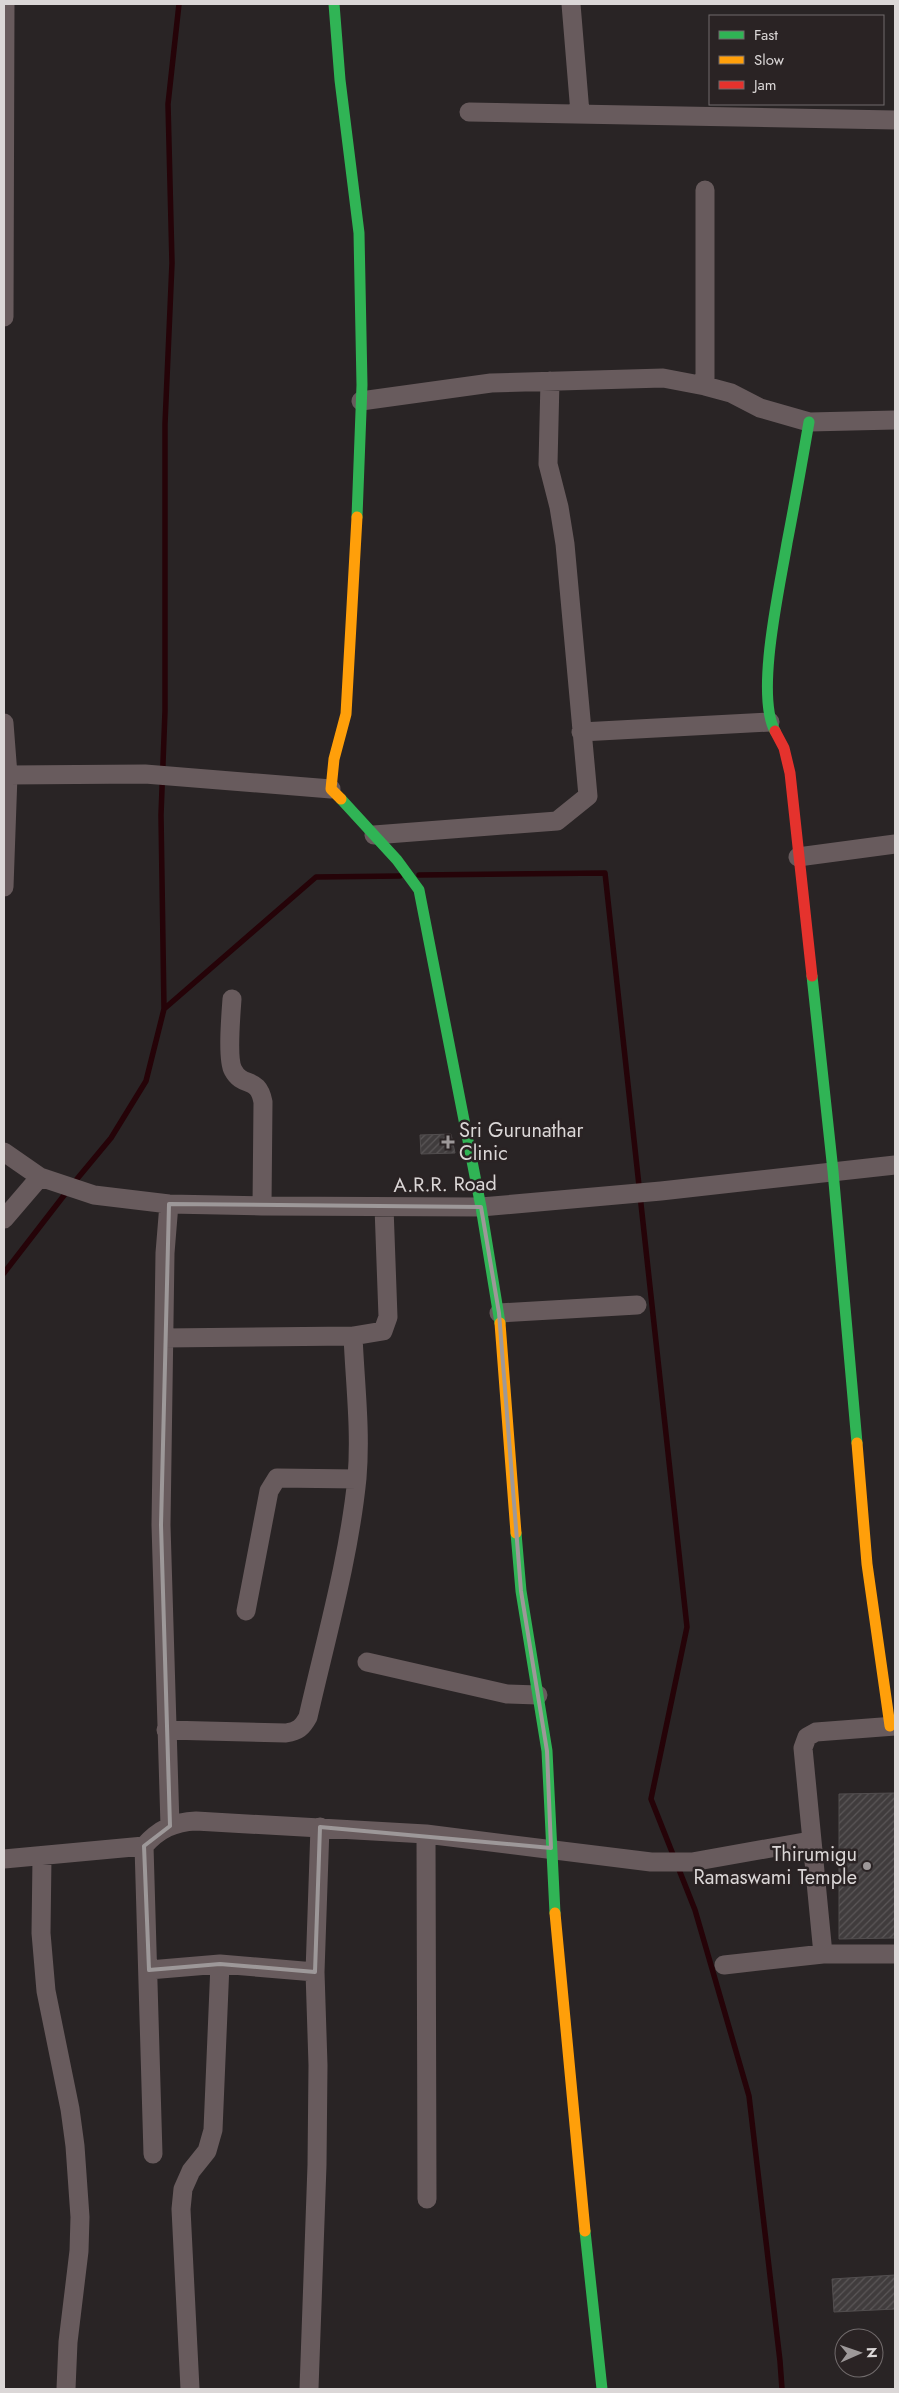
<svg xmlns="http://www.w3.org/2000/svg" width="899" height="2393" font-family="Jost,sans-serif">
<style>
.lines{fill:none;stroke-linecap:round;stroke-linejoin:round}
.stream{stroke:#250308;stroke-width:5.5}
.building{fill:url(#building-hatch);stroke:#524e4f}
.street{stroke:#685b5d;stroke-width:19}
.fast{stroke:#30b455;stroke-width:11}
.slow{stroke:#ff9f0a;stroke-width:11}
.jam{stroke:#e5322d;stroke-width:11}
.marked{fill:none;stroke:#9d9899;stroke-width:4;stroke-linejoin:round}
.poi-dot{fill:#9d9899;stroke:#2a2324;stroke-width:2}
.labels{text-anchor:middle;stroke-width:5;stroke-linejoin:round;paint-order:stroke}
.poi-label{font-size:20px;fill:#dbd7d7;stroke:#2a2324;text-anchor:start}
.street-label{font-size:20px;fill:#dbd7d7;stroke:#2a2324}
</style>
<defs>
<pattern id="building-hatch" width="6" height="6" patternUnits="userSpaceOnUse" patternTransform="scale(1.25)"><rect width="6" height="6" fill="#403c3d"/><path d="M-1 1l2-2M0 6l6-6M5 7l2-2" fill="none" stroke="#5b5758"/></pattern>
</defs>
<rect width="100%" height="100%" fill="#292425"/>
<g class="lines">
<!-- stream -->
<path class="stream" d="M 419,875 L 605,873 L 687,1627 L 651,1799 L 695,1910 L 749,2096 L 780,2361 L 782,2389
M 164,1009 L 316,877 L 400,876
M 4,1273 L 72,1185 L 111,1138 L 146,1081 L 164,1009 L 161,815 L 165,711 L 165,424 L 172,263 L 168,104 L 179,4"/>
</g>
<!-- building -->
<path class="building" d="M 451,1134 L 455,1153 L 421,1154 L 420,1135 Z
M 895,1793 L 895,1938 L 839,1939 L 839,1794 Z
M 895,2275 L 895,2309 L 834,2312 L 832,2279 Z"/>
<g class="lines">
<!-- street -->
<path class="street" d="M 571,4 L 580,113
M 469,112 L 895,120
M 705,190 L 705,386
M 4,317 L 5,4
M 361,401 L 491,383 L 663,378 L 705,386 L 731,393 L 760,408 L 809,422 L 895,420
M 4,723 L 8,775 L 4,887
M 581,732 L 770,722
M 8,775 L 145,774 L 331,789
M 374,835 L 557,821 L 588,796 L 565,544 L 559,507 L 548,464 L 550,381
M 798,857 L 895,844
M 232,999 C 231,1013 227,1059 233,1070 C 243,1089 258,1075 263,1102 L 262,1206
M 4,1152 L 40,1177 L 94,1195 L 169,1204 L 262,1206 L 481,1207 L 661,1191 L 895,1165
M 169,1204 L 165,1253 L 161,1525 L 170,1826
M 4,1219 L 40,1177
M 499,1313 L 637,1305
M 164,1338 L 353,1336 L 383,1331 L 388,1317 L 384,1207
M 246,1611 L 269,1491 L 277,1478 L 357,1479
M 367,1662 L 507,1694 L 538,1695
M 895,1726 L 816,1732 L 807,1737 L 803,1748 L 823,1954 L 895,1954
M 166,1730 L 286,1733 C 298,1731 302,1728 308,1717 C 326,1638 349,1558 357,1478 C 361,1431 355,1383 353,1336
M 426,1834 L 427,2199
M 144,1846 L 153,2154
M 42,1857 L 41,1933 L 46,1991 L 70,2109 L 75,2146 L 80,2217 L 79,2251 L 68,2342 L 66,2389
M 4,1859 L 144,1846 C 159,1829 174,1822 196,1821 L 426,1834 L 651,1862 L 692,1862 L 810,1841
M 724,1965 L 823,1954
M 149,1970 L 220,1964 L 315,1972
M 190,2389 L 181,2209 L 183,2189 L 191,2171 L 207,2151 L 213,2130 L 220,1964
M 309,2389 L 317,2165 L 318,2065 L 315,1972 L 320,1827"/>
<!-- fast -->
<path class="fast" d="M 334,4 L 340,80 L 359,233 L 362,385 L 357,517
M 775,731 C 755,694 780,586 787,543 C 795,502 802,462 809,422
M 341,799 L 397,860 L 419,890 L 481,1207 L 500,1323
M 812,976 L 833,1171 L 857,1443
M 516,1533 L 521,1591 L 547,1751 L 555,1913
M 585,2231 L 602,2389"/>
<!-- slow -->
<path class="slow" d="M 341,799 L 331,789 L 334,759 L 346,714 L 357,517
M 500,1323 L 516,1533
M 857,1443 L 867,1564 L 890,1726
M 555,1913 L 585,2231"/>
<!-- jam -->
<path class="jam" d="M 775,731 L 784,748 L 790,773 L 812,976"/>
</g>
<!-- marked area -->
<path class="marked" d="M 169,1204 L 481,1207 L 499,1313 L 521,1591 L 547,1751 L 551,1848 L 320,1827 L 315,1972 L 220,1964 L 149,1970 L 144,1846 L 170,1826 L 161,1525 Z"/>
<!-- markers -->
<g class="poi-dot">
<path d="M445.5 1134.5h5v5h5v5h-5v5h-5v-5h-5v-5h5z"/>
<circle cx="867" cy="1866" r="5"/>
</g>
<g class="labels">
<!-- poi labels -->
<g class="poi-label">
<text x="459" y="1137">Sri Gurunathar<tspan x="459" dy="23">Clinic</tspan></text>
<text x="857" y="1861" text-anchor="end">Thirumigu<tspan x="857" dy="23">Ramaswami Temple</tspan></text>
</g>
<!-- street labels -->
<g class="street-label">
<text transform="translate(445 1184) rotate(-1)" y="7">A.R.R. Road</text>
</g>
</g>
<!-- border -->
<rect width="899" height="2393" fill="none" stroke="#dbd7d7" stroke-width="10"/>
<!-- legend -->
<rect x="709" y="15" width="175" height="90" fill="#2a2324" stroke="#716b6c"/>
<rect x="719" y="31" width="25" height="8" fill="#30b455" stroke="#716b6c"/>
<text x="754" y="40" font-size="15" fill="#dbd7d7">Fast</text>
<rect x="719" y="56" width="25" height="8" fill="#ff9f0a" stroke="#716b6c"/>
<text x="754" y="65" font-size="15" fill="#dbd7d7">Slow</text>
<rect x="719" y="81" width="25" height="8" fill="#e5322d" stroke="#716b6c"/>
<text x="754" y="90" font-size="15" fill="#dbd7d7">Jam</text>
<!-- north arrow -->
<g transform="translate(859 2353) rotate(88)"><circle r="24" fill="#2a2324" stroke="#716b6c"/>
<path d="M0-4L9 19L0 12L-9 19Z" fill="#9d9899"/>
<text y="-8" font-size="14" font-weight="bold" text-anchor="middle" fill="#dbd7d7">N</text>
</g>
</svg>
